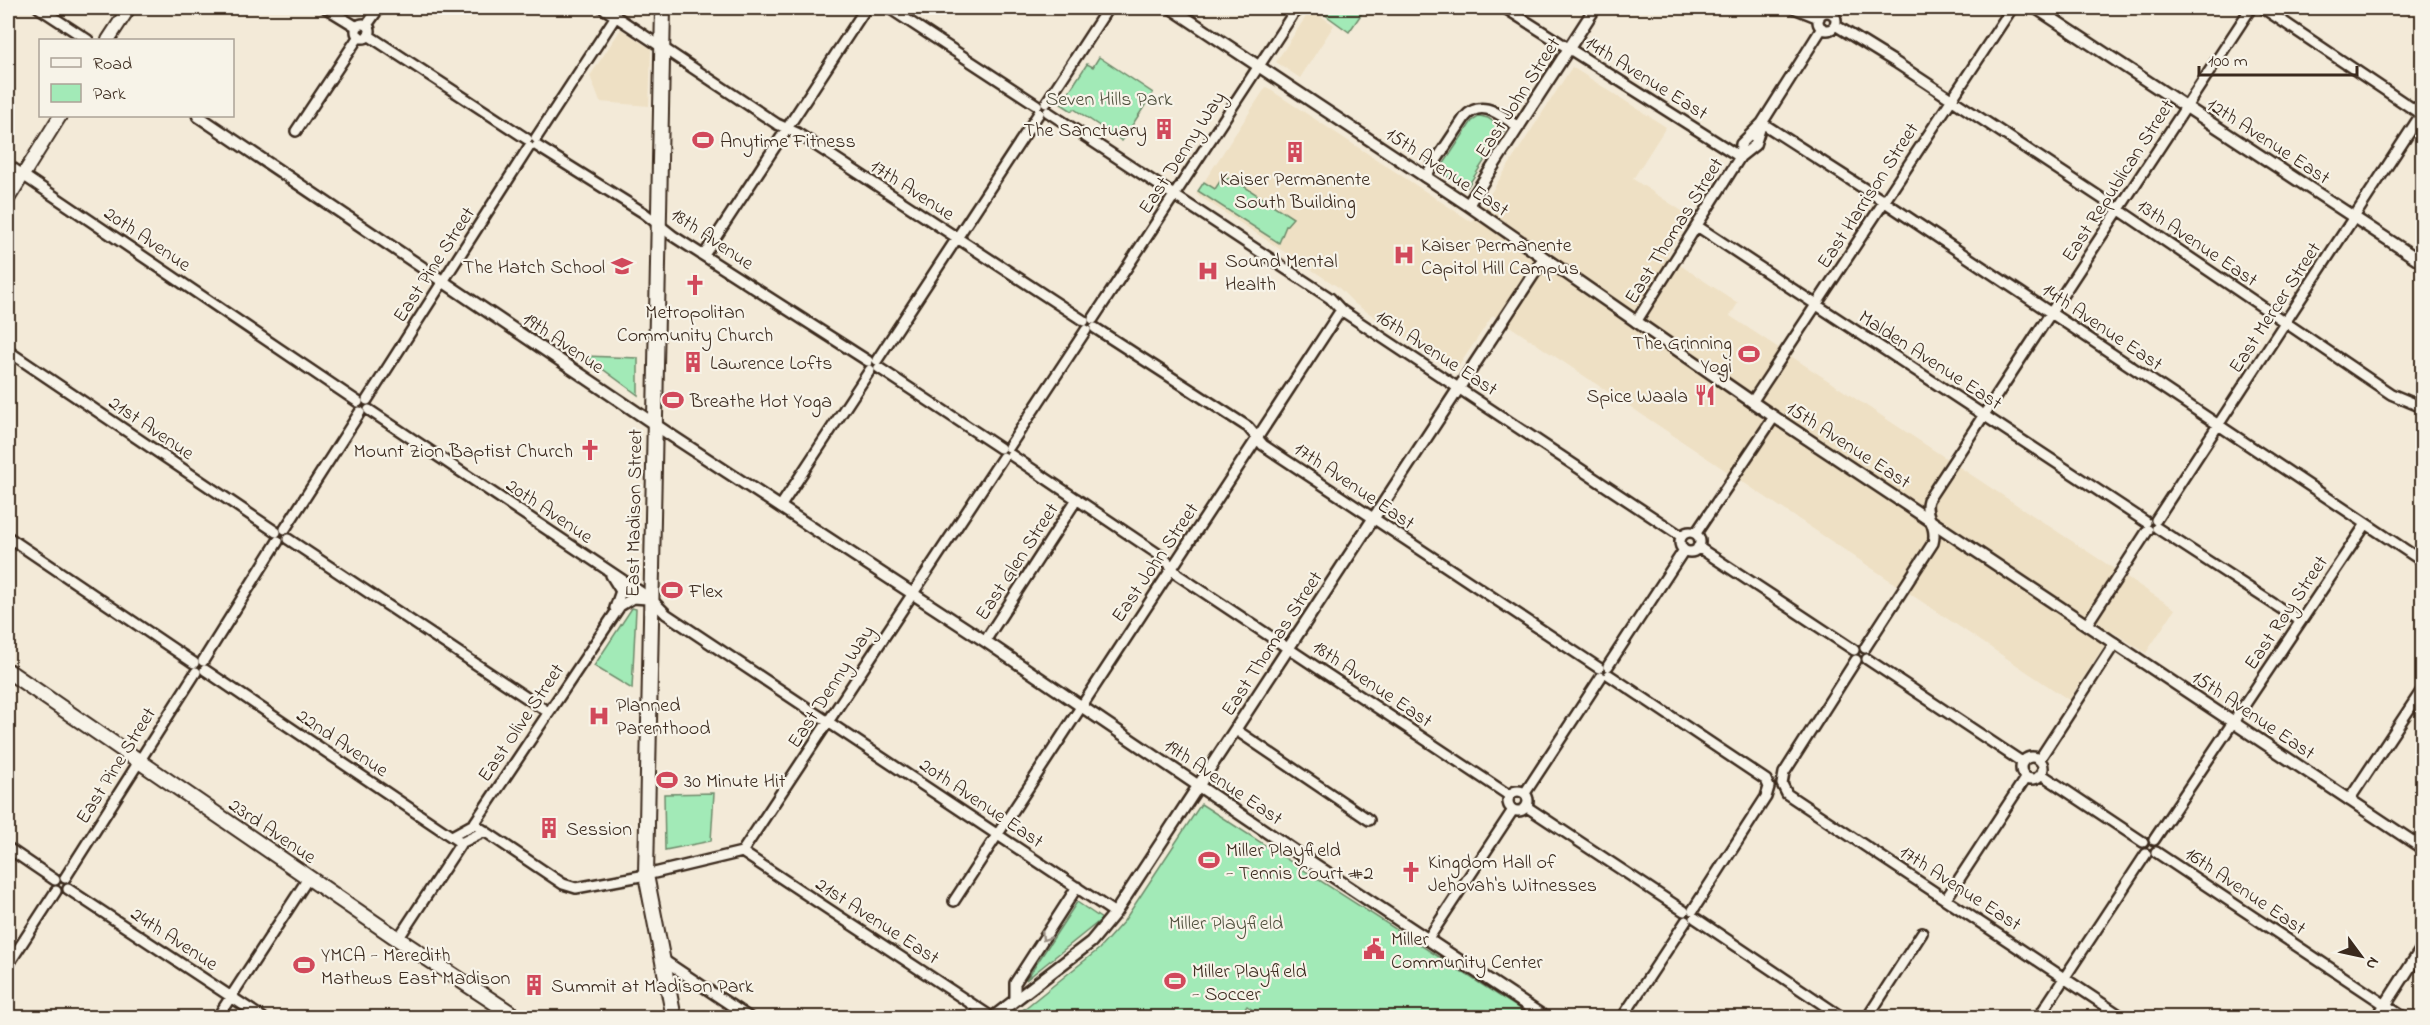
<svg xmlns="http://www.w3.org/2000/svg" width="2430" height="1025" font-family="'Indie Flower',sans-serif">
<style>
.built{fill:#eee0c4}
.green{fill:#a2eab7;stroke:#6e8a6a;stroke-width:1.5}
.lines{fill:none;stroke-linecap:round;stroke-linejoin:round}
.minor-casing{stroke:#3b2a1e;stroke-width:14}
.tertiary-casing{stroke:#3b2a1e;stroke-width:15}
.secondary-casing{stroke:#3b2a1e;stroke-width:16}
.primary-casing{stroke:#3b2a1e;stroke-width:18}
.minor{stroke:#f7f3e8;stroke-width:9}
.tertiary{stroke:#f7f3e8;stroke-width:10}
.secondary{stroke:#f7f3e8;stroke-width:12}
.primary{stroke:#f7f3e8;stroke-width:14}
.oneway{stroke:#998e83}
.labels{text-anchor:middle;stroke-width:4.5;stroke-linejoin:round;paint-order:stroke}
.street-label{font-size:20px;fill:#3b2a1e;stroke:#f7f3e8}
.park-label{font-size:20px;fill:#50503d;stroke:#f7f3e8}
.poi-label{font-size:20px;fill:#3b2a1e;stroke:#f7f3e8;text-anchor:start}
</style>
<rect width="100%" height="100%" fill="#f3ead8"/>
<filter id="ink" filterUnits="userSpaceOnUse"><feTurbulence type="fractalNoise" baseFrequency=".0167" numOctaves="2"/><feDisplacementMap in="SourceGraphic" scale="12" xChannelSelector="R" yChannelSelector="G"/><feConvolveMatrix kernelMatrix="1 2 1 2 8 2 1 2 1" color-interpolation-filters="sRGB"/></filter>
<g filter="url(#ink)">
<!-- built -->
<path class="built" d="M 1317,11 L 1318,14 L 1334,25 L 1300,78 L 1276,62 L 1309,12 Z
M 621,29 L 651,49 L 649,106 L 600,102 L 590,76 Z
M 1572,67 L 1666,127 L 1633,179 L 1691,217 L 1666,256 L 1738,303 L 1730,316 L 2175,609 L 2146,653 L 2113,632 L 2069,700 L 1493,315 L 1456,370 L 1355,304 L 1338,287 L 1196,194 L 1266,87 L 1472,222 Z"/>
<!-- green -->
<path class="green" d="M 1349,8 L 1362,13 L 1349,32 L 1320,11 Z
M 1099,57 L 1153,93 L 1122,141 L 1074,109 L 1072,111 L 1061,104 L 1087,64 L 1093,67 Z
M 1480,116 L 1488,118 L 1505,129 L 1466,189 L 1439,171 L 1472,121 Z
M 1231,178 L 1293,218 L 1286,226 L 1279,243 L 1198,191 L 1204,182 L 1215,189 L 1221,180 Z
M 585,356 L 638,358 L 638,395 Z
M 632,608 L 636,609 L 632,689 L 594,666 Z
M 714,793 L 711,841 L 665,850 L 664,794 Z
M 1201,804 L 1523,1011 L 1518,1018 L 1265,1018 L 1247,1006 L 1239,1017 L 1014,1017 L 1099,949 L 1124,921 Z
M 1077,902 L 1102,919 L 1026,980 Z"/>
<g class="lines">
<defs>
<path id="minor" d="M 39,8 L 88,40
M 326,8 L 357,27
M 603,8 L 777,124 L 797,133 L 1084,321
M 889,8 L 1037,105
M 1505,8 L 1740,157
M 1794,8 L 1819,18
M 2263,8 L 2422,115
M1818 21a9 9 0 1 1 18 0a9 9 0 1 1-18 0Z
M356 31a7 7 0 1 1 14 0a7 7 0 1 1-14 0Z
M 367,25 L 379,8
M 1835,25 L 1895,62 L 2118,209 L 2391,394 L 2422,407
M 368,35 L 527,139
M 1046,103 L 1108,8
M 1048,112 L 1330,298 L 1341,310 L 1681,536
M 1762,123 L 1885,202 L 2422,561
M 296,131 L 359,36
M 536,138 L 616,16
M 537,146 L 644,213 L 673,236 L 868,361
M 1740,157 L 1741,144 L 1762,123 L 1822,28
M 8,165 L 358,402
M 1425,177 L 1465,117 C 1482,97 1502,117 1519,127
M 1697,226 L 2146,522
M 704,255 L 866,8
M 1093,319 L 1293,14 L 1301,8
M 1636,322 L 1740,157 L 1755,145 L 1762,123
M 1095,328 L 1248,427 L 1263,445 L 1599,668
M 8,351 L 276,532
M 877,360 L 1039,113
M 879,368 L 1000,448
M 367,400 L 529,147
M 1752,402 L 2012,8
M 369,410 L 651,599 L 666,614 L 1115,913
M 1009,447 L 1086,330
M 1011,455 L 1164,558 L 1178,575 L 1510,796
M 780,507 L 870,370
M 2156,520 L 2422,113
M 2157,528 L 2300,621
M 285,529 L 360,412
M1680 542a10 10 0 1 1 20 0a10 10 0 1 1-20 0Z
M 1696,533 L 1774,417
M 8,537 L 194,663
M 288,539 L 548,712
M 1698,547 L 1854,650
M 611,575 L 621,591 L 615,608
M 2087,624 L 2148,530
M 985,641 L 1077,499
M 1865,648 L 1933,543 C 1938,525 1923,515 1928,500 L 2251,8
M 1867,659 L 2022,762
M 1856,660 L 1784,773 L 1782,784 L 1787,794 L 2124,1018
M 203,661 L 278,541
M 1608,666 L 1684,550
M 205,670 L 461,843
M 1609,675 L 1766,780 L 1769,787 L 1766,797 L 1693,910
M 1236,730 L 1369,820
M2021 768a11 11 0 1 1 22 0a11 11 0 1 1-22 0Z
M 2039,760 L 2115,643
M 2041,774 L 2143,842
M1508 801a10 10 0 1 1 20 0a10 10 0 1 1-20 0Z
M 1525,793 L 1601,677
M 2349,800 L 2422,690
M 1527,807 L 1684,911
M 474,824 L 563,884 L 576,888 L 646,875 L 742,852 L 1003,457
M 452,836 L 474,824 L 620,606 L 633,598 L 648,599
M 2154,840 L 2366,524
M 8,848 L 55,880
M 742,852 L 993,1018
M 2156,852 L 2405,1018
M 65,878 L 196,672
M 68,889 L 263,1018
M 1946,899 L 2026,777
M 954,901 L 1341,310
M 1695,918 L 1843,1018
M 398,939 L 461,843 L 485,831
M 1428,939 L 1513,810
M 662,959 L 750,1018
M 8,965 L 56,891
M 1015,1000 L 1015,983 L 1077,887
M 217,1018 L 309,877
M 1622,1018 L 1686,921
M 1867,1018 L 1922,933
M 2038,1018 L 2146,854"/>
<path id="tertiary" d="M 1171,8 L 1468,205 L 1764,410 L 2422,848
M 2036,8 L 2422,262
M 198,116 L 669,434 L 985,641 L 1305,858 L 1546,1018
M 1468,205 L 1595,8
M 992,1018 L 1091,942 L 1115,913 L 1544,258
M 2377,1018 L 2422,948"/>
<path id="secondary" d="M 108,40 L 129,8
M 8,199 L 60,116"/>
<path id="primary" d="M 663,8 L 646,875 L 674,1018
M 8,671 L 398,939 L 518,1018"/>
</defs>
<!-- minor casing -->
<use href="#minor" class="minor-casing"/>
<!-- tertiary casing -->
<use href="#tertiary" class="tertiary-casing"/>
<!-- secondary casing -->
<use href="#secondary" class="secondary-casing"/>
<!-- primary casing -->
<use href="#primary" class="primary-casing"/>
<!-- minor -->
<use href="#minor" class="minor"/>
<!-- tertiary -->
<use href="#tertiary" class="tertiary"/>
<!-- secondary -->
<use href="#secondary" class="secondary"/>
<!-- primary -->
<use href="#primary" class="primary"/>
</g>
<!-- one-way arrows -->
<defs><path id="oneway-chevron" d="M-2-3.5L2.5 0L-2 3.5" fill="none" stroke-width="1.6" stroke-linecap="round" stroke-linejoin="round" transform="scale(1.5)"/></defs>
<use class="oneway" href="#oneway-chevron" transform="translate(1045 937) rotate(123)"/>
</g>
<!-- icons -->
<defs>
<symbol id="building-bare" viewBox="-9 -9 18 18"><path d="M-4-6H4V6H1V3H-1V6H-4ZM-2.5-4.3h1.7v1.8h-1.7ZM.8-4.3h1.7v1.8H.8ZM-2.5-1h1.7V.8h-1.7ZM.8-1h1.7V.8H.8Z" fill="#d1495b" stroke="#f7f3e8" stroke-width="2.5" paint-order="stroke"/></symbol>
<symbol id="stadium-bare" viewBox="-9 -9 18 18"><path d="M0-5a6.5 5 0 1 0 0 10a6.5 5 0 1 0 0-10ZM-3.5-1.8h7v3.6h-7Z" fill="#d1495b" stroke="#f7f3e8" stroke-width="2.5" paint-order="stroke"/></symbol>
<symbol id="hospital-bare" viewBox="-9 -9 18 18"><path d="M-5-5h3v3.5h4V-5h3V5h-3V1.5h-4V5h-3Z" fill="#d1495b" stroke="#f7f3e8" stroke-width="2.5" paint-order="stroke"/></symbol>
<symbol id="school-bare" viewBox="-9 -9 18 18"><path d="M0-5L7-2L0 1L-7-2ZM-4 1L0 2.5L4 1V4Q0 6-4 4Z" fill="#d1495b" stroke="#f7f3e8" stroke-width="2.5" paint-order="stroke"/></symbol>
<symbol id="church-bare" viewBox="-9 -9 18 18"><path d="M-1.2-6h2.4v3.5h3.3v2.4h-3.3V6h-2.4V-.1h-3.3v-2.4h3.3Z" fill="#d1495b" stroke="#f7f3e8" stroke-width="2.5" paint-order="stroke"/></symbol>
<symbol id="restaurant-bare" viewBox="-9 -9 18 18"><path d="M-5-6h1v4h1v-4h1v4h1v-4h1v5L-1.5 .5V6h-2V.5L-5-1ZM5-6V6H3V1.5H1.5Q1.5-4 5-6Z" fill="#d1495b" stroke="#f7f3e8" stroke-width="2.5" paint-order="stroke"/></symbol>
<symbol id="civic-bare" viewBox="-9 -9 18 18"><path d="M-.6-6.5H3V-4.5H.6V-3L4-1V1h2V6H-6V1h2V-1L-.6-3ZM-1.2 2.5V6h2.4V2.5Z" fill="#d1495b" stroke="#f7f3e8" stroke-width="2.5" paint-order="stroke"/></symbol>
</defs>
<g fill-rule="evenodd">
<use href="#building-bare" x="1149" y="114" width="30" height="30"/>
<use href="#stadium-bare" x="688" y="125" width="30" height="30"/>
<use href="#building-bare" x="1280" y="137" width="30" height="30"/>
<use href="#hospital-bare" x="1389" y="240" width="30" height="30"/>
<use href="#school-bare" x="607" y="251" width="30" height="30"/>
<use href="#hospital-bare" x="1193" y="256" width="30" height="30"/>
<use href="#church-bare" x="680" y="270" width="30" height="30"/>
<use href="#stadium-bare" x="1734" y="339" width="30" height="30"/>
<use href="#building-bare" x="678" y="347" width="30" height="30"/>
<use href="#restaurant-bare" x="1690" y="380" width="30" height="30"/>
<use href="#stadium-bare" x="658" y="385" width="30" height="30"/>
<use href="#church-bare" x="575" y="435" width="30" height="30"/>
<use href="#stadium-bare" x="657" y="575" width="30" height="30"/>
<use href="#hospital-bare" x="584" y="701" width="30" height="30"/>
<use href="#stadium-bare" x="652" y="765" width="30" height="30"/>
<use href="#building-bare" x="534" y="813" width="30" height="30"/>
<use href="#stadium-bare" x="1194" y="845" width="30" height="30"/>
<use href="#church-bare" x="1396" y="857" width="30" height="30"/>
<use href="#civic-bare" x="1359" y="934" width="30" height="30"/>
<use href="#stadium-bare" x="289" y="950" width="30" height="30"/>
<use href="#stadium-bare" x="1160" y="966" width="30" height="30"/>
<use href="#building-bare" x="519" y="970" width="30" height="30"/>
</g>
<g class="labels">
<!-- street labels -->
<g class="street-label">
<text transform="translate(1647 77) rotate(32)" y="7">14th Avenue East</text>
<text transform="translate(1517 97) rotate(-57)" y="7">East John Street</text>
<text transform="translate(2269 140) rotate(33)" y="7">12th Avenue East</text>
<text transform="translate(1181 152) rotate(-57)" y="7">East Denny Way</text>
<text transform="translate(1448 171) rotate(34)" y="7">15th Avenue East</text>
<text transform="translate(2117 180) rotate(-57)" y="7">East Republican Street</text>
<text transform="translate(913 189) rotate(33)" y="7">17th Avenue</text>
<text transform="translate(1867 195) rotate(-57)" y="7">East Harrison Street</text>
<text transform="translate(1673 230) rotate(-58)" y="7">East Thomas Street</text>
<text transform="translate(148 238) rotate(34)" y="7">20th Avenue</text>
<text transform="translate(713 238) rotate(34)" y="7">18th Avenue</text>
<text transform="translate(2198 242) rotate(34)" y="7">13th Avenue East</text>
<text transform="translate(433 264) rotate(-57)" y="7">East Pine Street</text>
<text transform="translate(2274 307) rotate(-57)" y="7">East Mercer Street</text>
<text transform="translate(2103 326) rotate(34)" y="7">14th Avenue East</text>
<text transform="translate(564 342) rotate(34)" y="7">19th Avenue</text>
<text transform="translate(1437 352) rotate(33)" y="7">16th Avenue East</text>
<text transform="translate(1931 359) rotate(33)" y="7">Malden Avenue East</text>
<text transform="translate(152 427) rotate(34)" y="7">21st Avenue</text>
<text transform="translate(1849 444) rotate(33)" y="7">15th Avenue East</text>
<text transform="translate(1355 485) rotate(34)" y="7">17th Avenue East</text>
<text transform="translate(550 510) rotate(34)" y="7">20th Avenue</text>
<text transform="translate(633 513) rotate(-89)" y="7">East Madison Street</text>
<text transform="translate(1016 561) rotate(-57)" y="7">East Glen Street</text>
<text transform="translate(1154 562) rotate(-56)" y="7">East John Street</text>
<text transform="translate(2285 612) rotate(-56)" y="7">East Roy Street</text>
<text transform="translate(1271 643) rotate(-57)" y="7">East Thomas Street</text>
<text transform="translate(1373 683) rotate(34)" y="7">18th Avenue East</text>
<text transform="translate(830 686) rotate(-57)" y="7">East Denny Way</text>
<text transform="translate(2254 714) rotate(34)" y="7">15th Avenue East</text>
<text transform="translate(520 722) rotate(-56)" y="7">East Olive Street</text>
<text transform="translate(343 742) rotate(34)" y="7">22nd Avenue</text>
<text transform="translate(115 765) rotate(-58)" y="7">East Pine Street</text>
<text transform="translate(1224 781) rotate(34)" y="7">19th Avenue East</text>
<text transform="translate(982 802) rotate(34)" y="7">20th Avenue East</text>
<text transform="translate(273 830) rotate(34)" y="7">23rd Avenue</text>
<text transform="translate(1961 887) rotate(33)" y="7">17th Avenue East</text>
<text transform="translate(2246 890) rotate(34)" y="7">16th Avenue East</text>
<text transform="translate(878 920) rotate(33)" y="7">21st Avenue East</text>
<text transform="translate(175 938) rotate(33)" y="7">24th Avenue</text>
</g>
<!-- park labels -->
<g class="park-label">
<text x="1109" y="105">Seven Hills Park</text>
<text x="1226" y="929">Miller Playfield</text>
</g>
<!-- poi labels -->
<g class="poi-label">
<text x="1147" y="136" text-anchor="end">The Sanctuary</text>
<text x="720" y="147">Anytime Fitness</text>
<text x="1295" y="185" text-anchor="middle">Kaiser Permanente<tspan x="1295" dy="23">South Building</tspan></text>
<text x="1421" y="251">Kaiser Permanente<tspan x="1421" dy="23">Capitol Hill Campus</tspan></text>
<text x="1225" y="267">Sound Mental<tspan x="1225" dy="23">Health</tspan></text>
<text x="605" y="273" text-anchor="end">The Hatch School</text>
<text x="695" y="318" text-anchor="middle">Metropolitan<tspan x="695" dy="23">Community Church</tspan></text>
<text x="1732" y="349" text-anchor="end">The Grinning<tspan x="1732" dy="23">Yogi</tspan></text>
<text x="710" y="369">Lawrence Lofts</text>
<text x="1688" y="402" text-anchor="end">Spice Waala</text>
<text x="690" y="407">Breathe Hot Yoga</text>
<text x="573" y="457" text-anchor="end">Mount Zion Baptist Church</text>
<text x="689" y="597">Flex</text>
<text x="616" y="711">Planned<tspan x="616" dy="23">Parenthood</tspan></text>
<text x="684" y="787">30 Minute Hit</text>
<text x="566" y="835">Session</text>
<text x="1226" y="856">Miller Playfield<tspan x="1226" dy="23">- Tennis Court #2</tspan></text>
<text x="1428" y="868">Kingdom Hall of<tspan x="1428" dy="23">Jehovah's Witnesses</tspan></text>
<text x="1391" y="945">Miller<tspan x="1391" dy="23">Community Center</tspan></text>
<text x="321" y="961">YMCA - Meredith<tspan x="321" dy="23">Mathews East Madison</tspan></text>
<text x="1192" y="977">Miller Playfield<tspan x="1192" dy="23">- Soccer</tspan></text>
<text x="551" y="992">Summit at Madison Park</text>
</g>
</g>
<!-- margin -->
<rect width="2430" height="1025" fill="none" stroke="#f7f3e8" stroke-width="30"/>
<rect x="15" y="15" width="2400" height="995" fill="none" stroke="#3b2a1e" stroke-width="2" filter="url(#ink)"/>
<!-- legend -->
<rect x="39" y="39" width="195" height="78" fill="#f7f3e8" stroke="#aca397" stroke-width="1.5"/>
<rect x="51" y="58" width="30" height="9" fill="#f7f3e8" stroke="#aca397" stroke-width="1.5"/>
<text x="93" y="69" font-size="18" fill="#3b2a1e">Road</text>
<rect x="51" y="84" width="30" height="18" fill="#a2eab7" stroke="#aca397" stroke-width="1.5"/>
<text x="93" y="99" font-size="18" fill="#3b2a1e">Park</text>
<!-- north arrow -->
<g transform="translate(2361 956) rotate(123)" stroke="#f7f3e8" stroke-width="4.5" paint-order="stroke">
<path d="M0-4.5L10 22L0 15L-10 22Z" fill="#3b2a1e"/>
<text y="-9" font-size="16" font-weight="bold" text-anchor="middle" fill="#3b2a1e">N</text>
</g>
<!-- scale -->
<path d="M2199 66v9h158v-9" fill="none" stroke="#3b2a1e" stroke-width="3"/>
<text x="2208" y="66" font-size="18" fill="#3b2a1e" stroke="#f7f3e8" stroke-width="4.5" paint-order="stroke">100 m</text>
</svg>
